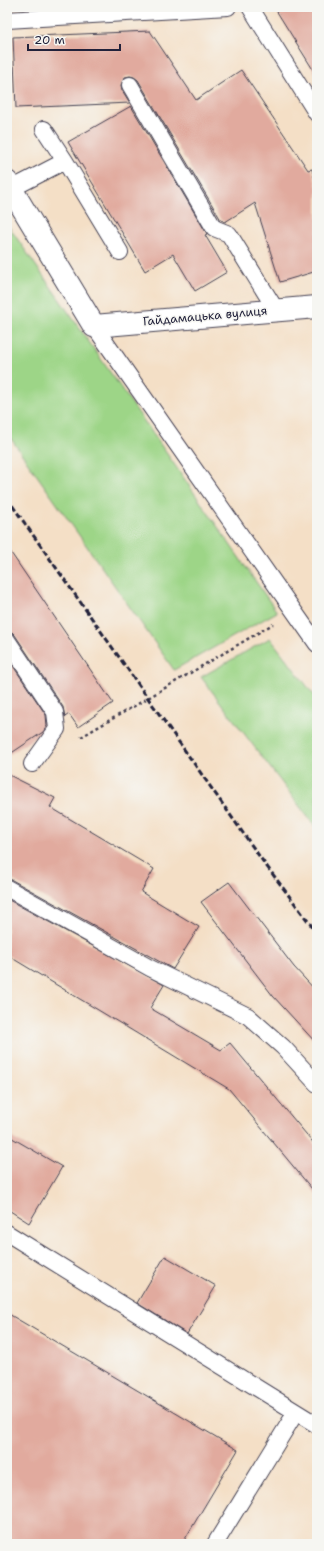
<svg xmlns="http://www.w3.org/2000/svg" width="324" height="1551" font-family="'Shantell Sans',sans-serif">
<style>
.green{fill:#9dd587;stroke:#607c61}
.building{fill:#e1aa9e}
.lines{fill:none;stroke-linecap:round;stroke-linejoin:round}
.lane-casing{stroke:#423e50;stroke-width:18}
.street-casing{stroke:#423e50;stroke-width:24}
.path{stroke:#423e50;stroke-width:2.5;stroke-dasharray:3 3;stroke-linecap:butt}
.lane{stroke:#fff;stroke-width:16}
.street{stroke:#fff;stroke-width:22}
.rail{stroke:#22223b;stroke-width:3;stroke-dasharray:6 3;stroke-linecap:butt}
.labels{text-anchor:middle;stroke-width:3;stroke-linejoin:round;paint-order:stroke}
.street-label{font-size:12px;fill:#22223b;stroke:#f6f6f2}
</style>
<rect width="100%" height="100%" fill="#f6f6f2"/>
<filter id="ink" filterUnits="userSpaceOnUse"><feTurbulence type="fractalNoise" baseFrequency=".025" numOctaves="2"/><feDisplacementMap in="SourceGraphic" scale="8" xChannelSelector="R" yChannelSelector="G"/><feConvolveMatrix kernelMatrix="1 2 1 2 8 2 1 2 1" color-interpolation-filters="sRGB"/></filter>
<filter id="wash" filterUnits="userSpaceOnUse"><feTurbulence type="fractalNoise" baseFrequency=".012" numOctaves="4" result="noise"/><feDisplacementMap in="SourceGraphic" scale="16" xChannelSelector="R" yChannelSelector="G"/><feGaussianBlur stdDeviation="0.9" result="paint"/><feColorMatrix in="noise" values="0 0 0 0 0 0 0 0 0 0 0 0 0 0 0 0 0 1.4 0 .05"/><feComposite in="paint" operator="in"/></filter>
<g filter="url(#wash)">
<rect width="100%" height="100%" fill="#f4dfc6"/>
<!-- green -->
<path class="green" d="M 7,224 L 277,612 L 174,670 L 7,433 Z
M 270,638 L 317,699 L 317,829 L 201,677 Z"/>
<g id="blocks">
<!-- building -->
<path class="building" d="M 274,7 L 317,7 L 317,76 Z
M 150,31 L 196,100 L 241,70 L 308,170 L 312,169 L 317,187 L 317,271 L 280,282 L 255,203 L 225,222 L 221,220 L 138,80 L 134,77 L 130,76 L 125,77 L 121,85 L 122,90 L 130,103 L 16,108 L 13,37 Z
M 131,106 L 207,234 L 205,235 L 227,272 L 195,291 L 173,254 L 145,271 L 68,142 Z
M 7,547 L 113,703 L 78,727 L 69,714 L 65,717 L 63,707 L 15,635 L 12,632 L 7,631 Z
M 7,657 L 46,715 L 47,726 L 43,732 L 7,756 Z
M 7,774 L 55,798 L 50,807 L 154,869 L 141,892 L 199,927 L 173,969 L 12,880 L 7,879 Z
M 229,882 L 294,967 L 317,992 L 317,1044 L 273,996 L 201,902 Z
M 7,899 L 164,985 L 150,1008 L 221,1050 L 230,1043 L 317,1147 L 317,1195 L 229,1089 L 7,955 Z
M 7,1135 L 62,1167 L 29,1223 L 7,1209 Z
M 165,1256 L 216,1286 L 187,1334 L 137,1303 Z
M 7,1313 L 238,1450 L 182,1544 L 7,1544 Z"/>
</g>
</g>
<g filter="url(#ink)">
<use href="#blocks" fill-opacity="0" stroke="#423e50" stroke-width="1"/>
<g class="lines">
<defs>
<path id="lane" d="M 250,7 L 317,114
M 7,20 L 228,7
M 130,85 L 214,228 L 229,234 L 276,310
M 44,129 L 65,161
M 11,189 L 65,161 L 120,252
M 94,326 L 317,644
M 7,640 L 55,712 L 57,729 L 32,764
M 7,888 L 150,968 L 248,1016 L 283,1047 L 317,1084
M 7,1233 L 317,1425
M 215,1544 L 296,1412"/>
<path id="street" d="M 7,182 L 94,326 L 317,307"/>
</defs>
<!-- lane casing -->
<use href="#lane" class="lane-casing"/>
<!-- street casing -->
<use href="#street" class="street-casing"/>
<!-- path -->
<path class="path" d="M 81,737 L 148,698 L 273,624"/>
<!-- lane -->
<use href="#lane" class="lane"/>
<!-- street -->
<use href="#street" class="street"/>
<!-- rail -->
<path class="rail" d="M 7,498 L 262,860 L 317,933"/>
</g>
</g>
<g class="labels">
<!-- street labels -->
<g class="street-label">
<text transform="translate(205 316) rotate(-5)" y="4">Гайдамацька вулиця</text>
</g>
</g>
<!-- margin -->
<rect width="324" height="1551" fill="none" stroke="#f6f6f2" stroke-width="24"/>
<!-- scale -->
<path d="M28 44v6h92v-6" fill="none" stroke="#22223b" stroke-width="2"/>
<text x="34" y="44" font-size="12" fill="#22223b" stroke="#f6f6f2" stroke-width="3" paint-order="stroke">20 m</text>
</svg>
